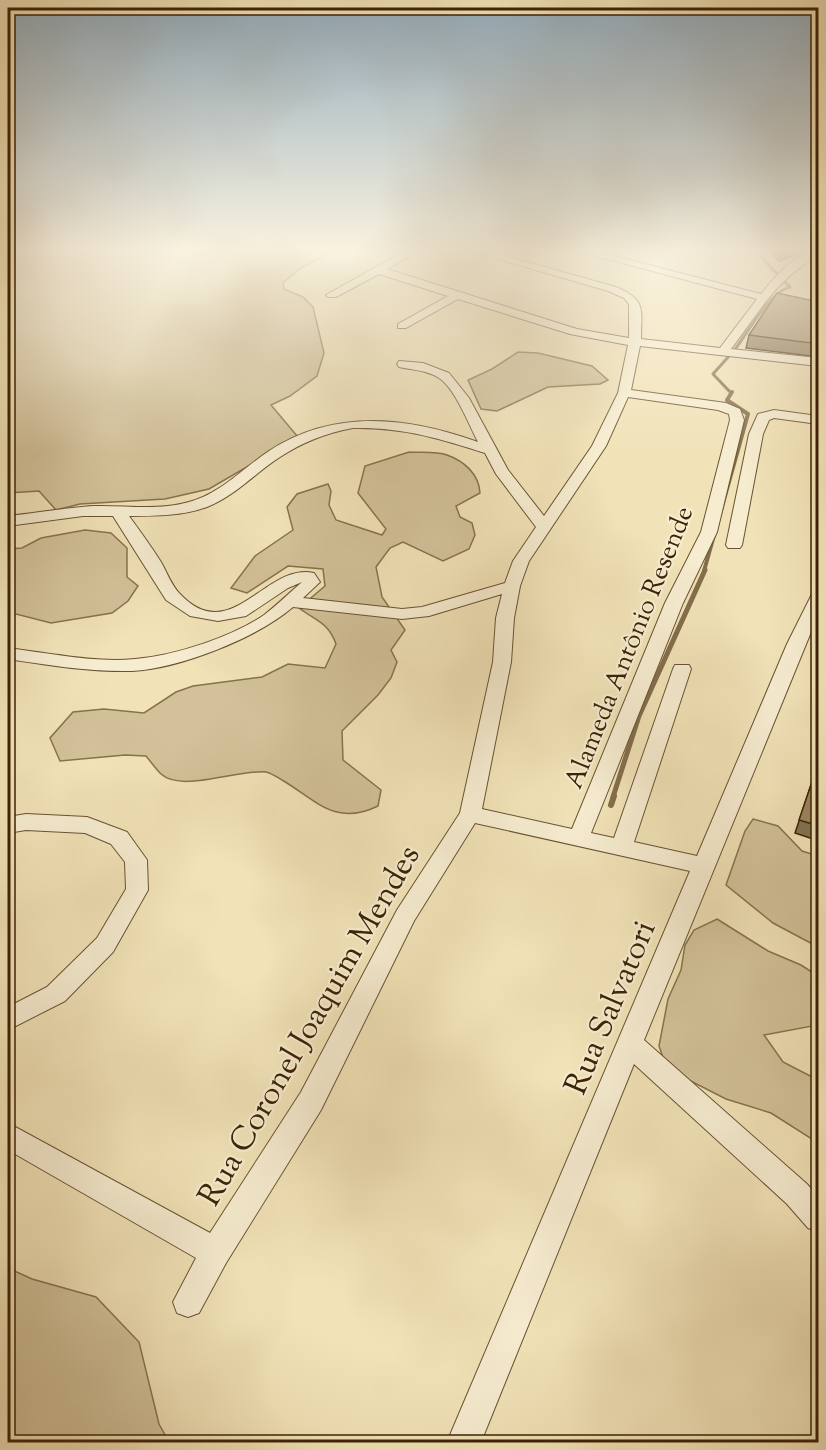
<svg xmlns="http://www.w3.org/2000/svg" width="826" height="1450" font-family="'Sorts Mill Goudy',serif">
<style>
.green{fill:#d2c199;stroke:#87724e;stroke-width:1.5}
.lines{fill:none;stroke-linecap:round;stroke-linejoin:round}
.stream-far3{stroke:#836e4b;stroke-width:3}
.stream-far2{stroke:#836e4b;stroke-width:4}
.stream-far1{stroke:#836e4b;stroke-width:5}
.stream{stroke:#836e4b;stroke-width:6}
.minor-casing{stroke:#695231;stroke-width:2}
.minor{fill:#f6ecd0;fill-rule:evenodd}
.wall{fill:#847353;stroke:#3c2204;stroke-width:1.5}
.shaded-wall{fill:#6c5e44;stroke:#3c2204;stroke-width:1.5}
.building{fill:#9a8661;stroke:#3c2204;stroke-width:1.5}
.labels{text-anchor:middle;stroke-width:4.5;stroke-linejoin:round;paint-order:stroke}
.street-label{font-size:26px;fill:#3c2204;stroke:#f6ecd0}
.near-street-label{font-size:32px;fill:#3c2204;stroke:#f6ecd0}
</style>
<rect width="100%" height="100%" fill="#f1e2b7"/>
<filter id="stains"><feTurbulence type="fractalNoise" baseFrequency=".00333" numOctaves="4"/><feColorMatrix values="0 0 0 0 .2 0 0 0 0 .09 0 0 0 0 .02 0 0 0 .5 -.17"/></filter>
<radialGradient id="worn" r=".72"><stop offset=".6" stop-color="#630" stop-opacity="0"/><stop offset="1" stop-color="#630" stop-opacity=".3"/></radialGradient>
<!-- green -->
<path class="green" d="M 8,252 L 332,252 L 301,268 L 283,283 L 284,289 L 303,297 L 313,307 L 324,353 L 317,376 L 290,396 L 271,405 L 298,437 L 209,489 L 165,499 L 80,504 L 56,510 L 39,491 L 8,493 Z
M 518,352 L 538,353 L 592,366 L 608,380 L 600,384 L 548,387 L 497,411 L 481,409 L 468,380 L 492,369 Z
M 409,452 C 420,453 436,451 447,455 C 464,461 479,474 480,493 L 456,506 L 460,517 L 472,523 L 475,535 L 469,549 L 443,561 L 403,542 L 390,548 L 376,567 L 382,597 L 405,630 L 391,650 L 397,662 L 391,678 L 378,695 L 342,731 L 343,760 L 381,790 L 378,806 C 335,827 316,800 282,780 C 277,777 271,773 266,772 C 238,769 182,793 161,774 C 156,769 151,762 146,756 L 125,755 L 60,761 L 50,738 L 73,712 L 104,709 L 144,713 L 176,692 L 193,686 L 262,677 L 288,664 L 325,668 L 336,644 C 328,622 316,621 299,608 L 325,586 L 323,569 L 288,566 L 247,593 L 231,588 L 255,556 L 293,530 L 287,507 L 297,494 L 328,484 L 331,491 L 329,505 L 336,520 L 382,535 L 386,529 L 358,493 L 365,466 Z
M 85,530 L 111,533 L 127,548 L 127,577 L 138,586 L 128,601 L 112,613 L 51,623 L 8,612 L 8,549 L 22,548 L 41,538 Z
M 753,819 L 778,826 L 802,851 L 818,856 L 818,947 L 773,923 L 726,885 L 745,831 Z
M 717,919 L 768,951 L 801,965 L 818,976 L 818,1025 L 764,1035 L 783,1062 L 818,1080 L 818,1143 L 771,1113 L 726,1099 L 667,1069 L 659,1046 L 668,999 L 681,970 L 685,945 L 694,930 Z
M 8,1268 L 32,1279 L 96,1297 L 139,1342 L 159,1424 L 169,1442 L 8,1442 Z"/>
<g class="lines">
<!-- stream-far3 -->
<path class="stream-far3" d="M 757,252 L 778,275
M 736,348 C 747,333 772,290 790,287 L 783,280
M 730,355 L 713,374 L 731,393"/>
<!-- stream-far2 -->
<path class="stream-far2" d="M 704,571 L 748,414 L 727,400 L 732,392"/>
<!-- stream-far1 -->
<path class="stream-far1" d="M 613,797 L 639,716 L 705,570"/>
<!-- stream -->
<path class="stream" d="M 611,805 L 614,796"/>
<defs>
<path id="minor" d="M 403,252 L 416,252 L 387,269 L 577,329 L 629,338 L 629,304 L 624,298 L 608,291 L 474,252 L 491,252 L 616,287 C 647,300 641,309 641,339 L 720,348 L 757,299 L 581,252 L 599,252 L 761,294 C 775,277 795,252 818,252 L 818,257 C 779,275 757,315 731,349 L 818,358 L 818,366 L 640,346 L 631,390 L 726,403 L 740,409 L 744,420 L 717,532 L 683,603 L 591,833 L 614,838 L 673,669 L 675,665 L 689,665 L 691,669 L 634,842 L 697,856 L 787,644 L 812,594 L 818,593 L 818,615 L 644,1040 L 807,1184 L 818,1197 L 818,1232 L 808,1228 L 787,1204 L 634,1064 L 481,1442 L 447,1442 L 690,871 L 475,823 L 414,921 L 321,1110 L 226,1263 L 199,1313 L 188,1317 L 177,1313 L 173,1302 L 196,1258 L 8,1150 L 8,1123 L 210,1233 L 301,1092 L 397,910 L 460,813 L 493,662 L 496,618 L 502,594 L 429,616 L 402,619 L 293,607 C 257,638 179,669 132,671 C 90,672 48,665 8,659 L 8,648 C 49,653 94,663 135,659 C 174,656 232,637 264,615 C 277,605 289,593 302,582 L 288,588 L 246,616 L 218,621 L 190,616 L 166,600 L 113,516 L 83,516 L 8,526 L 8,516 C 36,513 65,508 93,506 C 125,505 158,511 189,502 C 220,494 242,469 269,451 C 335,408 408,417 478,442 C 469,425 455,388 439,378 C 427,370 412,370 399,367 L 397,364 L 399,361 L 423,363 L 449,373 L 469,398 L 508,470 L 544,516 L 592,446 L 618,393 L 628,345 L 570,334 L 458,299 L 406,328 L 398,328 L 398,324 L 448,296 L 379,274 L 336,297 L 328,297 L 326,295 ZM 628,397 L 718,410 L 729,414 L 730,420 L 701,532 L 665,603 L 572,829 L 482,809 L 511,662 L 514,618 L 520,586 L 529,561 L 606,446 ZM 353,428 C 402,427 438,438 485,453 L 496,474 L 536,527 L 513,561 L 505,583 L 422,607 L 402,609 L 303,598 L 320,582 L 314,573 C 266,562 231,648 180,594 C 171,585 167,572 161,562 C 151,546 140,531 129,516 C 155,516 182,516 207,507 C 235,496 255,473 280,457 C 303,442 326,433 353,428 Z
M 774,410 L 818,416 L 818,424 L 774,418 L 769,420 L 763,434 L 742,545 L 740,548 L 728,548 L 726,545 L 749,434 L 758,414 Z
M 26,814 L 87,817 L 127,832 L 147,860 L 148,890 L 113,952 L 65,1001 L 8,1030 L 8,1007 L 47,987 L 97,938 L 126,889 L 125,862 L 111,844 L 85,833 L 26,830 L 8,833 L 8,817 Z"/>
</defs>
<!-- minor casing -->
<use href="#minor" class="minor-casing"/>
<!-- minor -->
<use href="#minor" class="minor"/>
</g>
<!-- wall -->
<path class="wall" d="M 771,252 L 804,252 L 779,261 Z
M 819,302 L 819,357 L 746,348 L 749,335 Z
M 819,761 L 819,841 L 795,833 Z"/>
<!-- shaded-wall -->
<path class="shaded-wall" d="M 781,252 L 804,252 L 779,261 Z"/>
<!-- building -->
<path class="building" d="M 777,293 L 819,302 L 819,344 L 749,335 Z
M 819,761 L 819,826 L 799,820 Z"/>
<!-- sky -->
<linearGradient id="sky" x2="0" y2="1"><stop stop-color="#93acbc"/><stop offset="0.55" stop-color="#f9f2df"/><stop offset="1" stop-color="#f9f2df" stop-opacity="0"/></linearGradient>
<rect width="826" height="455" fill="url(#sky)"/>
<g class="labels">
<!-- street labels -->
<g class="street-label">
<text transform="translate(628 647) rotate(-68)" y="9">Alameda Antônio Resende</text>
</g>
<!-- near-street labels -->
<g class="near-street-label">
<text transform="translate(609 1007) rotate(-67)" y="11">Rua Salvatori</text>
<text transform="translate(308 1025) rotate(-60)" y="11">Rua Coronel Joaquim Mendes</text>
</g>
</g>
<!-- margin -->
<rect width="826" height="1450" fill="none" stroke="#f1e2b7" stroke-width="30"/>
<rect x="9" y="9" width="808" height="1432" fill="none" stroke="#3c2204" stroke-width="3"/>
<rect x="15" y="15" width="796" height="1420" fill="none" stroke="#3c2204" stroke-width="1.5"/>
<rect width="100%" height="100%" filter="url(#stains)"/>
<rect width="100%" height="100%" fill="url(#worn)"/>
</svg>
